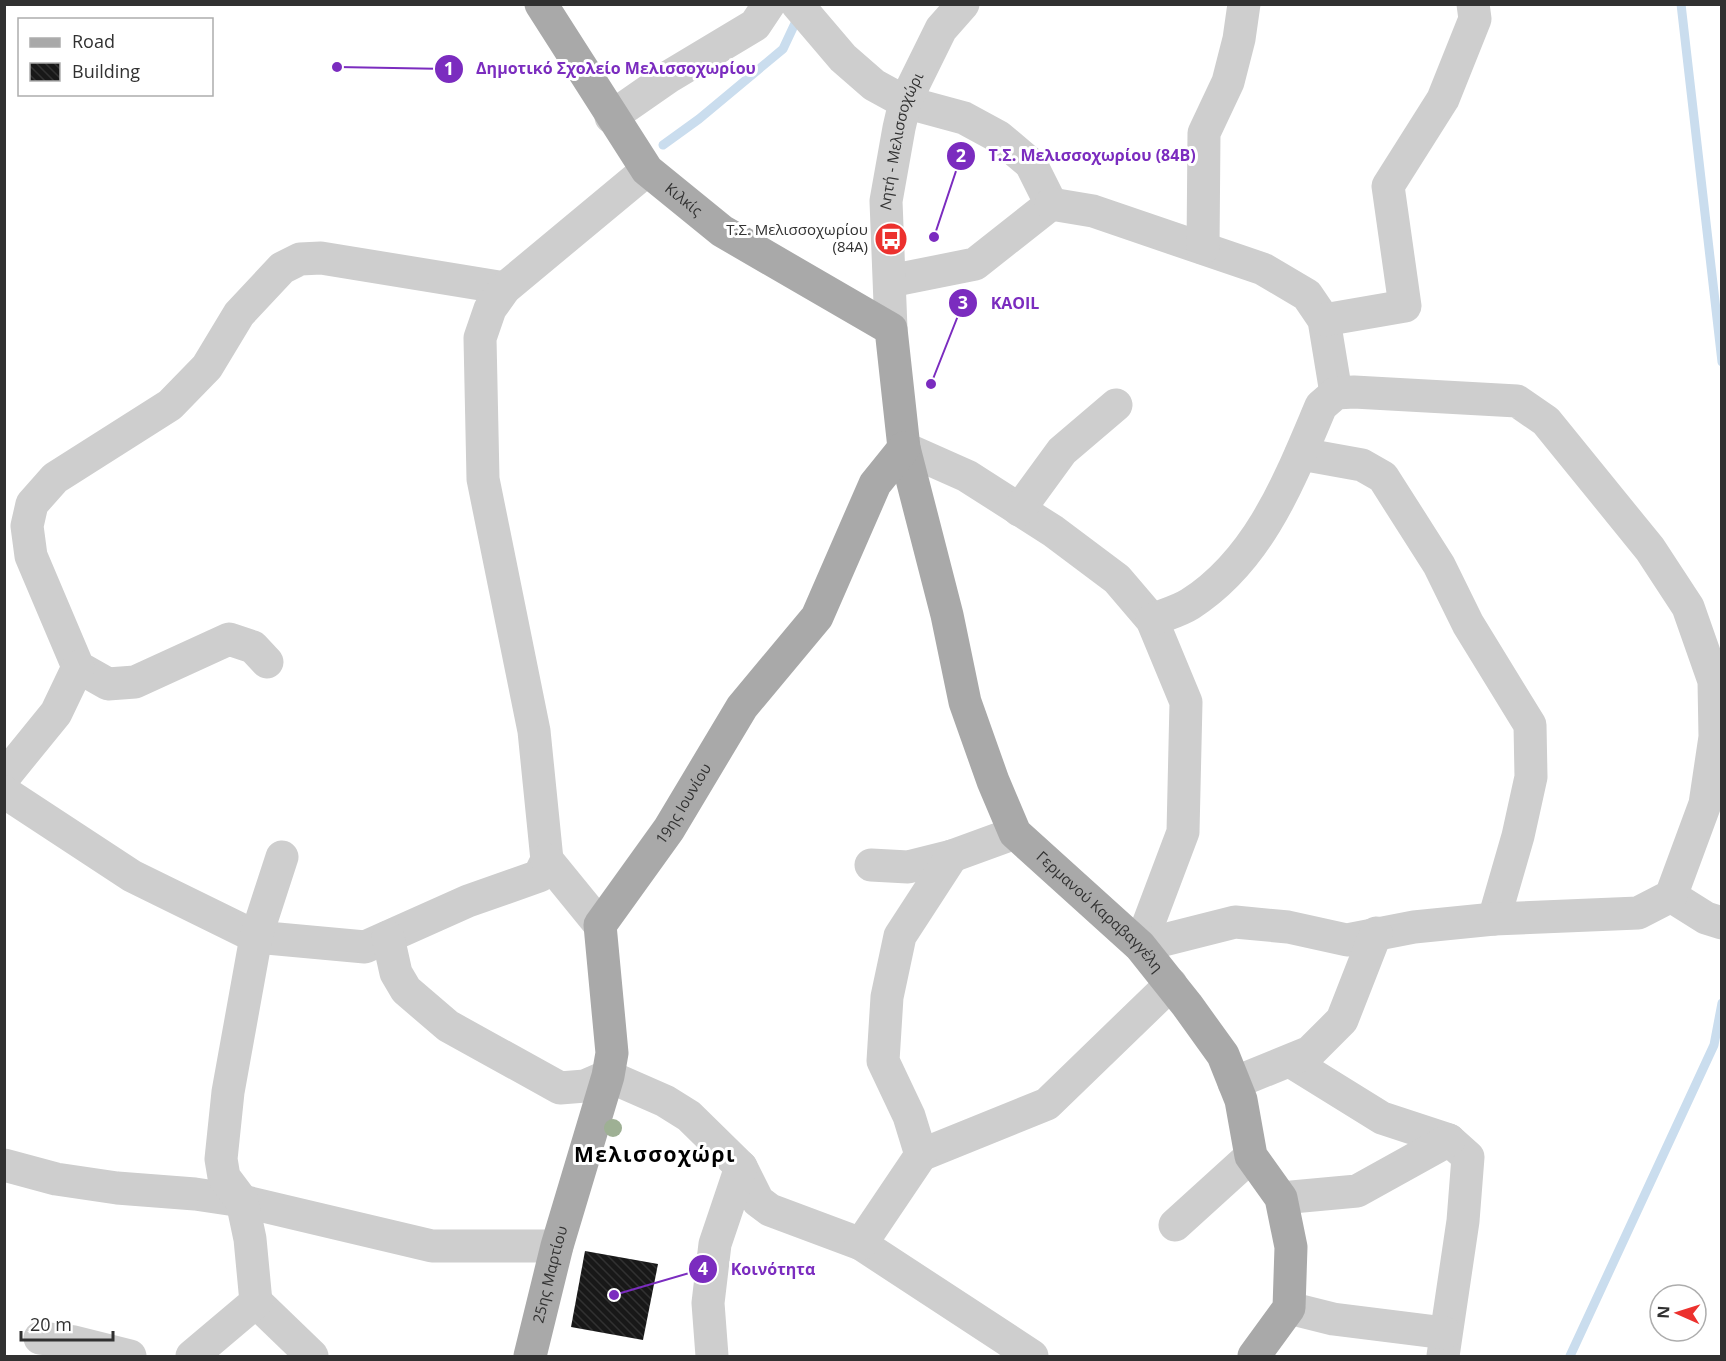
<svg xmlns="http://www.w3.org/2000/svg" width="1726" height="1361" font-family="'Open Sans',sans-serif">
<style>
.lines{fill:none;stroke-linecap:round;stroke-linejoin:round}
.stream{stroke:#caddee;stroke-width:9}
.building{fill:url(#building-back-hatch)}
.minor{stroke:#cecece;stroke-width:33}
.major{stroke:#a9a9a9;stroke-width:33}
.tree{fill:#9eb094}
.labels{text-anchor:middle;stroke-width:6;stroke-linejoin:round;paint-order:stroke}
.street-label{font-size:15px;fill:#313131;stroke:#fff}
.poi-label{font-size:15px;fill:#313131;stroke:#fff;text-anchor:end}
.district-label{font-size:21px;font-weight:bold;letter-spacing:1.5px;fill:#000;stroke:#fff}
.leader{fill:none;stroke:#7b2cbf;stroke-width:2}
.callout-dot{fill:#7b2cbf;stroke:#fff;stroke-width:2}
.mark-label{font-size:18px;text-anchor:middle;font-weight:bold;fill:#fff}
.callout-label{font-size:16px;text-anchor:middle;font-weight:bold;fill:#7b2cbf;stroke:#fff;stroke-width:6;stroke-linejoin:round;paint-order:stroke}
</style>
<defs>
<pattern id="building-back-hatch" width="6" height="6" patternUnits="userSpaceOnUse" patternTransform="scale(1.5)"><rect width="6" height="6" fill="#181818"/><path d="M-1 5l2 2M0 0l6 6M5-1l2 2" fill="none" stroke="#313131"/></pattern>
</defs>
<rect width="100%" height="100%" fill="#fff"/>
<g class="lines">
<!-- stream -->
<path class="stream" d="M 1681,4 L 1722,362
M 663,145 L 699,119 L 783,49 L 798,17
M 1570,1356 L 1714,1045 L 1722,1003"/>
</g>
<!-- building -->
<path class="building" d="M 585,1251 L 658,1264 L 643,1340 L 571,1327 Z"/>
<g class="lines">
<!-- minor -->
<g class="minor">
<path d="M 797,4 L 843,58 L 874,85 L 905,102 L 964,118 L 999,137 L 1031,164 L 1051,204 L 975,264 L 890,281"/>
<path d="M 611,117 L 670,76 L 755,25 L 769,4"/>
<path d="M 1051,204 L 1093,211 L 1263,269 L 1307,295 L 1324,320 L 1336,393"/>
<path d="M 1203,248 L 1204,133 L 1228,82 L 1239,39 L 1244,4"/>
<path d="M 1324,320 L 1405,306 L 1388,186 L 1443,99 L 1475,19 L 1473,4"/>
<path id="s1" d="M 891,329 L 886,201 L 899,128 L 905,102 L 941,29 L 963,4"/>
<path d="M 904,448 L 967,476 L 1053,531 L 1117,579 L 1152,620 L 1186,702 L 1183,832 L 1140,946"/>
<path d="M 1301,454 L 1362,465 L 1383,477 L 1439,565 L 1468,624 L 1530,725 L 1531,777 L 1518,836 L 1494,919"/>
<path d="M 1019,510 L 1062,451 L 1116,405"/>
<path d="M 267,662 L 253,647 L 229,639 L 135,682 L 108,684 L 78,667 L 31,556 L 27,526 L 32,504 L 55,478 L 170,405 L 207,367 L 239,314 L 282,268 L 300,259 L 321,258 L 505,288"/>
<path d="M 4,777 L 56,713 L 78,667"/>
<path d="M 4,792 L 132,876 L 256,937 L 365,947 L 468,901 L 539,876 L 547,860 L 534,731 L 483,479 L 480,338 L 490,309 L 505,288 L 647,170"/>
<path d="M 547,860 L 600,925"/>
<path d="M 871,865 L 908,867 L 952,856 L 1015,833"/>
<path d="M 1671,896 L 1706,918 L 1722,923"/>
<path d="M 388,937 L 396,973 L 406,990 L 448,1026 L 560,1088 L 585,1086 L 608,1076 L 665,1101 L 689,1116 L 741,1167 L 758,1201 L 770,1210 L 861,1244 L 1032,1356"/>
<path d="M 1140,946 L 1235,922 L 1288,927 L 1347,940 L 1414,927 L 1494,919 L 1638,913 L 1671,896 L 1705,804 L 1715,737 L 1714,681 L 1688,607 L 1650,549 L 1546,421 L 1517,401 L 1354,392 L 1336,393 L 1321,406 C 1290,479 1260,559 1190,604 C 1179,611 1164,615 1152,620"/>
<path d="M 1290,1061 L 1382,1118 L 1449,1140 L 1468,1157 L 1463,1221 L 1443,1356"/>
<path d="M 1234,1083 L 1310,1052 L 1342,1020 L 1376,933"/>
<path d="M 921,1155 L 1047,1104 L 1171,984"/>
<path d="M 4,1165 L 56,1179 L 117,1188 L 195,1194 L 242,1201 L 432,1246 L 557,1246"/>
<path d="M 1281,1198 L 1357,1191 L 1449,1140"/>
<path d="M 1175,1225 L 1251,1156"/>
<path d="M 861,1244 L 921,1155 L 909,1116 L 883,1061 L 887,997 L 900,936 L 952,856"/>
<path d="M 256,1302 L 312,1356"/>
<path d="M 1289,1308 L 1333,1319 L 1445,1333"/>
<path d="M 40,1338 L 74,1342 L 130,1356"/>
<path d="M 192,1356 L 256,1302 L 250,1239 L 242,1201 L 224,1177 L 221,1159 L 228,1092 L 256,937 L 282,857"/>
<path d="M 712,1356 L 708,1303 L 715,1244 L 741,1167"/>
</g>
<!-- major -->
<g class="major">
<path id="s2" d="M 541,4 L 647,170 L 722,231 L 891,329 L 904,448 L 947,615 L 965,702 L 993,781 L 1015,833 L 1140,946 L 1187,1005 L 1223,1055 L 1241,1100 L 1251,1156 L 1281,1198 L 1291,1247 L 1289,1308 L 1254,1356"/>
<path id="s3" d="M 530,1356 L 557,1246 L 608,1076 L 612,1053 L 600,925 L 669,829 L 742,707 L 817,617 L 875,484 L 904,448"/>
</g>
</g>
<!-- trees -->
<circle class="tree" cx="613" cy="1128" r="9"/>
<!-- icons -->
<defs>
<symbol id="bus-disc" viewBox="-11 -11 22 22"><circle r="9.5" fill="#ec312e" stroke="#fff"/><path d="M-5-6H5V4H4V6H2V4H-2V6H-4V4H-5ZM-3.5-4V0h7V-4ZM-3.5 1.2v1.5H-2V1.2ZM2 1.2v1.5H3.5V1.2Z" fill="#fff"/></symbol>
</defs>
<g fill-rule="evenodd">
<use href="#bus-disc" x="872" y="220" width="38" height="38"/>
</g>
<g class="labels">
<!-- street labels -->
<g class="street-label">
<text dy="5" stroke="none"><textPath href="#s1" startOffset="190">Λητή - Μελισσοχώρι</textPath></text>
<text dy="5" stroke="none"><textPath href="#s2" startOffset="244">Κιλκίς</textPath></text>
<text dy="5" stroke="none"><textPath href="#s3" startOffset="590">19ης Ιουνίου</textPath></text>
<text dy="5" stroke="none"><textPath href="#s2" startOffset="1126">Γερμανού Καραβαγγέλη</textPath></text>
<text dy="5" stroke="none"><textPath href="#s3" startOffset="84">25ης Μαρτίου</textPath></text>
</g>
<!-- poi labels -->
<g class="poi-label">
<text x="868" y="235">Τ.Σ. Μελισσοχωρίου<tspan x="868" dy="17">(84Α)</tspan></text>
</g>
<!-- district labels -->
<g class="district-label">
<text x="655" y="1162">Μελισσοχώρι</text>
</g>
</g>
<!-- callouts -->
<path class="leader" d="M337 67L449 69M934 237L961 156M931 384L963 303M614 1295L703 1269"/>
<g class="callout-dot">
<circle cx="337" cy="67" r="6"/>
<circle cx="934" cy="237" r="6"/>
<circle cx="931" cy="384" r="6"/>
<circle cx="614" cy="1295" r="6"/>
<circle cx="449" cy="69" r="15"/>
<circle cx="961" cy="156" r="15"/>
<circle cx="963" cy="303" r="15"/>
<circle cx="703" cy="1269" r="15"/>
</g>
<g class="mark-label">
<text x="449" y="75">1</text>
<text x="961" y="162">2</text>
<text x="963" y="309">3</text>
<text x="703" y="1275">4</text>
</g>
<g class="callout-label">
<text x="616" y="74">Δημοτικό Σχολείο Μελισσοχωρίου</text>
<text x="1092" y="161">Τ.Σ. Μελισσοχωρίου (84Β)</text>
<text x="1015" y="309">KAOIL</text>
<text x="773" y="1275">Κοινότητα</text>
</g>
<!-- border -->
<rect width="1726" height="1361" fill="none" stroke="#313131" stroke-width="12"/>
<!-- legend -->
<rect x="18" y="18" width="195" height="78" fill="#ffffff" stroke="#adadad" stroke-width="1.5"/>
<rect x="30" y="38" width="30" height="9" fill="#a9a9a9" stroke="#adadad" stroke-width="1.5"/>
<text x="72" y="48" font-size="18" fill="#313131">Road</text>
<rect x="30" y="63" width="30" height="18" fill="url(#building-back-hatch)" stroke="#adadad" stroke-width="1.5"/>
<text x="72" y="78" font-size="18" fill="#313131">Building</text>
<!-- north arrow -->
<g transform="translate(1678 1313) rotate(273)"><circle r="28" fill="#ffffff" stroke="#adadad" stroke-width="1.5"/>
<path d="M0-4.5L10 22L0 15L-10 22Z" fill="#ec312e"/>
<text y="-9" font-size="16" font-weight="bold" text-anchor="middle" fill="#313131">N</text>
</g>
<!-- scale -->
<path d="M21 1331v9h92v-9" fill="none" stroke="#313131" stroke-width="3"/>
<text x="30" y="1331" font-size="18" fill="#313131" stroke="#ffffff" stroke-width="4.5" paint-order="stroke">20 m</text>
</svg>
